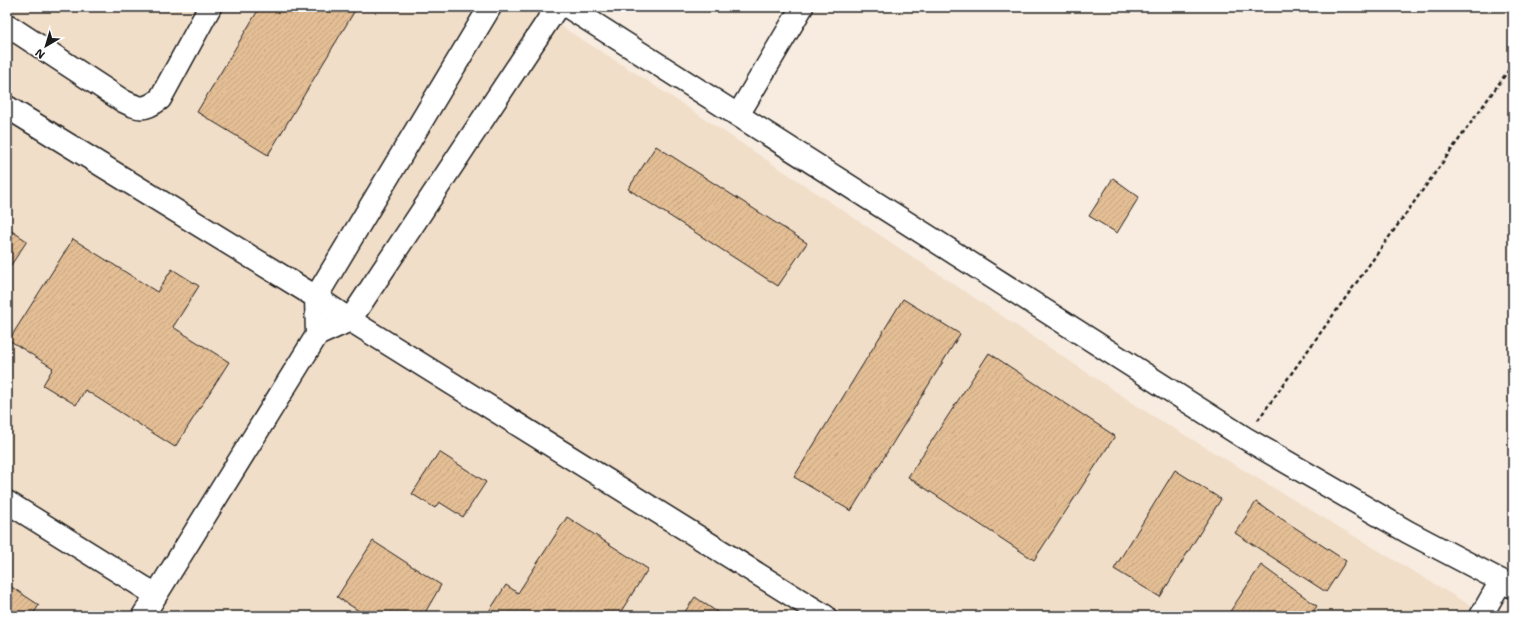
<svg xmlns="http://www.w3.org/2000/svg" width="1520" height="623" font-family="'Shantell Sans',sans-serif">
<style>
.built{fill:#f1dec9}
.building{fill:url(#building-hatch);stroke:#1c1c1c}
.lines{fill:none;stroke-linecap:round;stroke-linejoin:round}
.minor-casing{stroke:#1c1c1c;stroke-width:25}
.major-casing{stroke:#1c1c1c;stroke-width:25}
.path{stroke:#1c1c1c;stroke-width:2.5;stroke-dasharray:4 3;stroke-linecap:butt}
.minor{stroke:#fff;stroke-width:22}
.major{stroke:#fff;stroke-width:22}
</style>
<defs>
<pattern id="building-hatch" width="6" height="6" patternUnits="userSpaceOnUse"><rect width="6" height="6" fill="#e4be95"/><path d="M-1 1l2-2M0 6l6-6M5 7l2-2" fill="none" stroke="#c3a380"/></pattern>
</defs>
<rect width="100%" height="100%" fill="#f7ecdf"/>
<filter id="ink" filterUnits="userSpaceOnUse"><feTurbulence type="fractalNoise" baseFrequency=".025" numOctaves="2"/><feDisplacementMap in="SourceGraphic" scale="8" xChannelSelector="R" yChannelSelector="G"/><feConvolveMatrix kernelMatrix="1 2 1 2 8 2 1 2 1" color-interpolation-filters="sRGB"/></filter>
<g filter="url(#ink)">
<!-- built -->
<path class="built" d="M 7,7 L 530,7 L 637,74 L 1148,413 L 1488,616 L 7,616 Z"/>
<!-- building -->
<path class="building" d="M 260,7 L 357,7 L 268,155 L 197,112 Z
M 656,146 L 807,243 L 778,286 L 628,189 Z
M 1113,178 L 1139,197 L 1117,233 L 1089,216 Z
M 7,228 L 27,241 L 7,271 Z
M 73,239 L 157,292 L 172,269 L 199,286 L 173,327 L 229,362 L 175,447 L 85,390 L 76,405 L 43,385 L 53,368 L 9,340 Z
M 903,299 L 960,334 L 851,511 L 794,477 Z
M 989,353 L 1115,436 L 1034,560 L 908,477 Z
M 439,452 L 486,482 L 463,517 L 439,502 L 435,508 L 412,494 Z
M 1175,470 L 1221,499 L 1160,597 L 1114,569 Z
M 1256,502 L 1346,561 L 1326,592 L 1235,533 Z
M 567,517 L 648,569 L 618,616 L 486,616 L 506,585 L 518,593 Z
M 373,541 L 441,585 L 423,616 L 367,616 L 337,597 Z
M 1261,565 L 1317,606 L 1310,616 L 1227,616 Z
M 7,584 L 39,605 L 32,616 L 7,616 Z
M 695,597 L 723,616 L 682,616 Z"/>
<g class="lines">
<defs>
<path id="minor" d="M 7,25 L 123,101 C 140,109 144,111 160,99 L 210,7
M 7,107 L 316,297 L 350,320 L 825,616
M 738,115 L 802,7
M 317,335 L 350,320 L 557,7
M 7,502 L 156,595
M 143,616 L 317,335 L 316,297 L 490,7
M 1481,616 L 1501,581"/>
<path id="major" d="M 568,7 L 1245,438 L 1408,532 L 1513,587"/>
</defs>
<!-- minor casing -->
<use href="#minor" class="minor-casing"/>
<!-- major casing -->
<use href="#major" class="major-casing"/>
<!-- path -->
<path class="path" d="M 1258,420 L 1513,64"/>
<!-- minor -->
<use href="#minor" class="minor"/>
<!-- major -->
<use href="#major" class="major"/>
</g>
</g>
<!-- margin -->
<rect width="1520" height="623" fill="none" stroke="#fff" stroke-width="24"/>
<rect x="12" y="12" width="1496" height="599" fill="none" stroke="#1c1c1c" stroke-width="1.5" filter="url(#ink)"/>
<!-- north arrow -->
<g transform="translate(46 46) rotate(218)" stroke="#ffffff" stroke-width="3" paint-order="stroke">
<path d="M0-3L7 15L0 10L-7 15Z" fill="#1c1c1c"/>
<text y="-6" font-size="11" font-weight="bold" text-anchor="middle" fill="#1c1c1c">N</text>
</g>
</svg>
